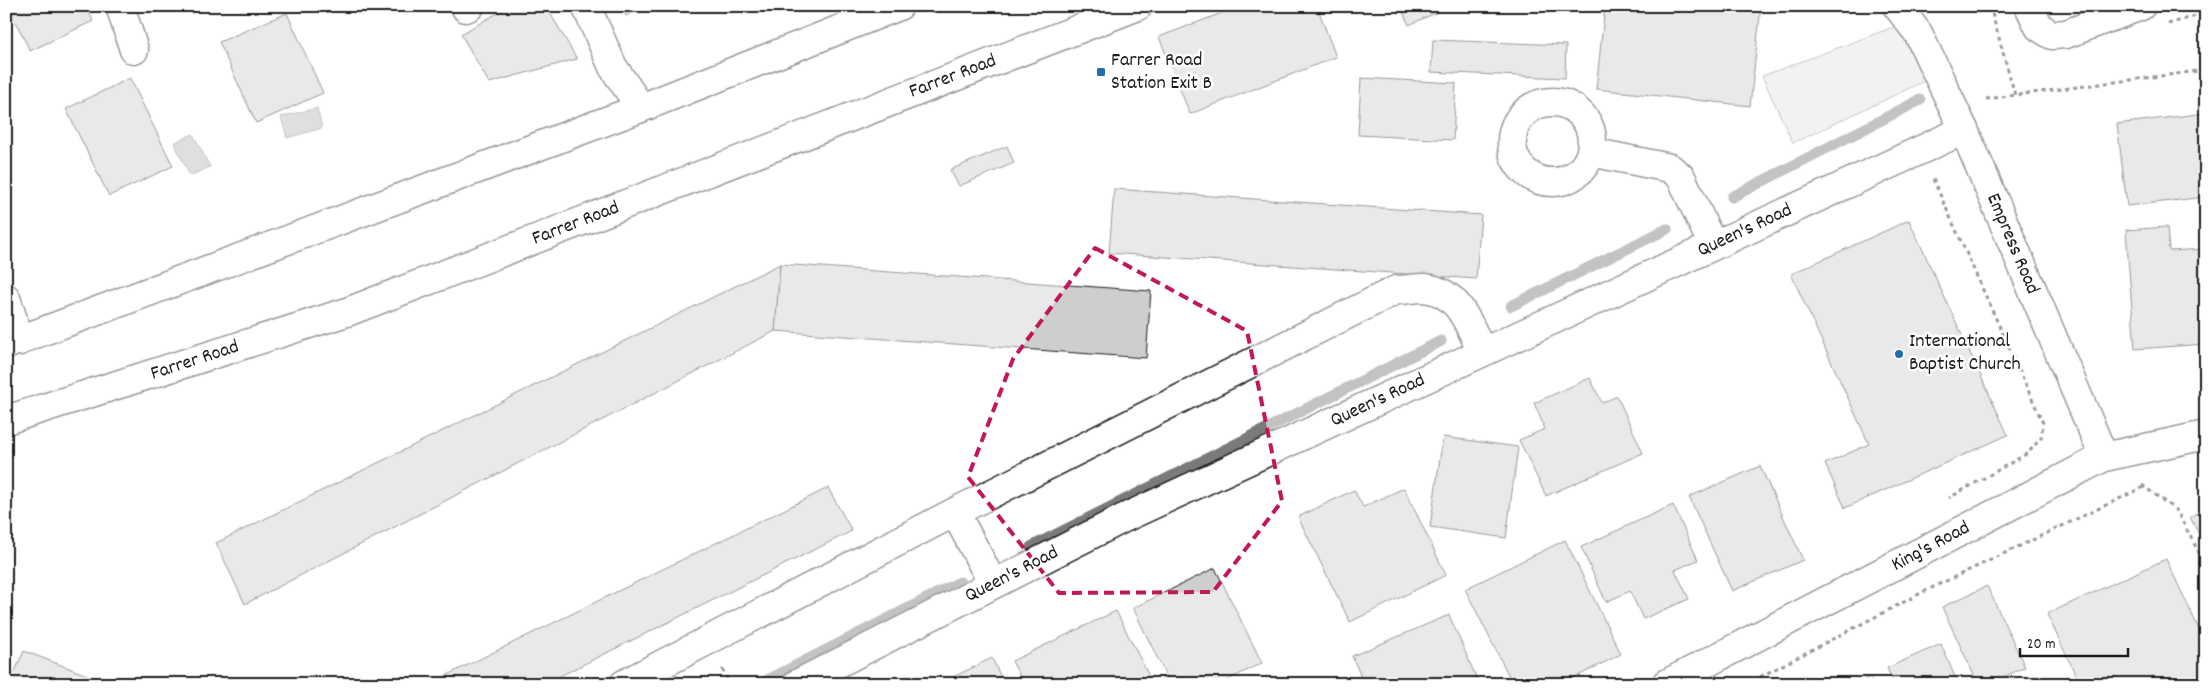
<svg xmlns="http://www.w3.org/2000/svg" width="2212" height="690" font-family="Dekko,sans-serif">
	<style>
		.green { fill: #e2e2e2; stroke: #7f7f7f }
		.water { fill: #b8b8b8; stroke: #7a7a7a }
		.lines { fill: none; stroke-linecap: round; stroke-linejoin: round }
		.stream { stroke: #7a7a7a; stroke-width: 11 }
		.building { fill: #cecece; stroke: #1c1c1c }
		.minor-casing { stroke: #1c1c1c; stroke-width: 31 }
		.highway-casing { stroke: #1c1c1c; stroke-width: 31 }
		.path { stroke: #1c1c1c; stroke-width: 3; stroke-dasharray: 4 4; stroke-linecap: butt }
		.minor { stroke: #fff; stroke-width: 28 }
		.highway { stroke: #fff; stroke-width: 28 }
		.marked { fill: none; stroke: #c2185b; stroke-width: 4; stroke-dasharray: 10 6; stroke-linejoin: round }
		.poi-dot { fill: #1f6fb2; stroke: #fff; stroke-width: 2 }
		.labels { text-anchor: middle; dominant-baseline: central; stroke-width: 5; stroke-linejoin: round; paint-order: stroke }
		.poi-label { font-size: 20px; fill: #1c1c1c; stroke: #fff; text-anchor: start }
		.street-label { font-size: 20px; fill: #1c1c1c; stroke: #fff }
	</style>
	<rect width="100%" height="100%" fill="#fff"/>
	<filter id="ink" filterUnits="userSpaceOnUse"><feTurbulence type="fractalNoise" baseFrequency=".02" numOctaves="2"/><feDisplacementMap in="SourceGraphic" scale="10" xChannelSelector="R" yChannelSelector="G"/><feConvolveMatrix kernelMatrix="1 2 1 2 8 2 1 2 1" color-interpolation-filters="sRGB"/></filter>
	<g filter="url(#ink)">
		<!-- green -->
		<polygon class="green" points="1899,25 1931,78 1793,143 1762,76"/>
		<!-- water -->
		<g class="water">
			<polygon points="317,108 322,128 287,138 281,117"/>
			<polygon points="193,134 210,167 190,176 174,143"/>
		</g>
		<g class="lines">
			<!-- stream -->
			<g class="stream">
				<polyline points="1732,197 1920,100"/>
				<polyline points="1511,306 1667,229"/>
				<polyline points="1031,547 1441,341"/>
				<polyline points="760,684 960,582"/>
			</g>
		</g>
		<!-- building -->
		<g class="building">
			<polygon points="8,6 86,6 93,21 30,51"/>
			<polygon points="510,6 546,6 577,59 489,83 461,34"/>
			<polygon points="621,6 643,6 626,16"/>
			<polygon points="1240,6 1317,6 1336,57 1190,114 1159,37"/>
			<polygon points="1400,6 1451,6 1409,25"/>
			<polygon points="1605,6 1761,6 1750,106 1596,89"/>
			<polygon points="287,13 323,93 256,123 219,42"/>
			<polygon points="1433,40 1566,45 1565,78 1431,72"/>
			<polygon points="130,78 173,166 109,196 66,109"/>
			<polygon points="1361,78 1456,83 1453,140 1358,135"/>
			<polygon points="2206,113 2206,197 2127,206 2117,124"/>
			<polygon points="1007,146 1014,163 959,186 950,170"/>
			<polygon points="1114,189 1481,215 1476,279 1109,253"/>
			<polygon points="1909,220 2008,435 1845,508 1825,464 1869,444 1791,274"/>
			<polygon points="2167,227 2169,251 2206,249 2206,344 2135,349 2126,230"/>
			<polygon points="780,264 1151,291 1146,358 775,331"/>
			<polygon points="780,264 775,331 245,604 216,543"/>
			<polygon points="1590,378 1602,403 1617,396 1643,453 1546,496 1519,440 1545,429 1534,403"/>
			<polygon points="1443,437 1518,447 1506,538 1430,527"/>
			<polygon points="1760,466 1803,560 1732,591 1689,497"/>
			<polygon points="828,488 852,531 544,684 429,684"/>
			<polygon points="1404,488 1446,575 1350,622 1298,517 1354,490 1363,507"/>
			<polygon points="1673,505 1698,560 1675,570 1689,599 1643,619 1630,591 1606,602 1581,547"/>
			<polygon points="2206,509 2206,548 2190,517"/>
			<polygon points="1565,540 1621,654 1562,684 1513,684 1465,589"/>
			<polygon points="2166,559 2206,644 2206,684 2080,684 2047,614"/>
			<polygon points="1215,568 1262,663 1220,684 1170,684 1133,608"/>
			<polygon points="1987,586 2025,667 1988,684 1978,684 1942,607"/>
			<polygon points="1116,611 1153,684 1024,684 1012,661"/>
			<polygon points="1449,615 1477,679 1466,684 1364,684 1352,656"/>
			<polygon points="1941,644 1958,684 1894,684 1887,668"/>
			<polygon points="24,651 111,684 9,684"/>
			<polygon points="992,658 1004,684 939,684"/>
			<polygon points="1870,677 1873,684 1856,684"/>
		</g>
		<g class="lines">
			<defs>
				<g id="minor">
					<polyline points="120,6 134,50"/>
					<polyline points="586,6 613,67 641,108"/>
					<polyline points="1897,6 1918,33 1964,130 2104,457"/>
					<polyline points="2029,6 2039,27 2052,35 2066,34 2141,6"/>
					<polyline points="466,8 470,6"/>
					<circle cx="1552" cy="142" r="40"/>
					<polyline points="1591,152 1670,168 1681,177 1713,246"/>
					<polyline points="6,298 20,341"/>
					<polyline points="955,512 993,584"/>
					<path d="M624,684L955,512L1396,290C1405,290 1415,288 1424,288C1459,291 1469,325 1482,352"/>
					<polyline points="797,684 1124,518 1964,130"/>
					<polyline points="1666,684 2104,457 2206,435"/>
				</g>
				<g id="highway">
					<polyline points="6,345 641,108 899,6"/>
					<polyline points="6,420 347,312 1138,6"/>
				</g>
			</defs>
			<!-- minor casing -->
			<use href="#minor" class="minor-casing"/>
			<!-- highway casing -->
			<use href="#highway" class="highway-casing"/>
			<!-- path -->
			<g class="path">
				<polyline points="1990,6 2015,95"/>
				<polyline points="2168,24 2206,13"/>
				<polyline points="1986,99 2206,70"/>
				<polyline points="1933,179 2043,423 2041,438 2028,453 1949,498"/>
				<polyline points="2142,485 2177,511 2206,566"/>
				<polyline points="722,669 730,684"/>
				<polyline points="1746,684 1923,592 2144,487"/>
			</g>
			<!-- minor -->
			<use href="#minor" class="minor"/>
			<!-- highway -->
			<use href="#highway" class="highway"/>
		</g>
	</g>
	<!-- marked area -->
	<path d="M0 0H2212V690H0ZM1095,248L1247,331L1282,501L1213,592L1059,593L968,477L1013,359Z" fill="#fff" fill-opacity=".55" fill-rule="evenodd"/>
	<path class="marked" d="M1095,248L1247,331L1282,501L1213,592L1059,593L968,477L1013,359Z"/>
	<!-- markers -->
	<g class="poi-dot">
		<rect x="1096" y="67" width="10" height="10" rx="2.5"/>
		<circle cx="1899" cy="354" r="5"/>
	</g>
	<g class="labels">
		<!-- poi labels -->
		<g class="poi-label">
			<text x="1111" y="61">Farrer Road<tspan x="1111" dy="23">Station Exit B</tspan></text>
			<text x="1909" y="342">International<tspan x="1909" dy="23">Baptist Church</tspan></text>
		</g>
		<!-- street labels -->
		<g class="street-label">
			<text transform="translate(953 77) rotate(-21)">Farrer Road</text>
			<text transform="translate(576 224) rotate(-21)">Farrer Road</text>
			<text transform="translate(1745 231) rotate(-25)">Queen's Road</text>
			<text transform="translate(2012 244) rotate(67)">Empress Road</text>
			<text transform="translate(195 361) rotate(-18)">Farrer Road</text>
			<text transform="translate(1378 401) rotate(-25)">Queen's Road</text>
			<text transform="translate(1931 547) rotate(-28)">King's Road</text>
			<text transform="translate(1012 575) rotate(-27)">Queen's Road</text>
		</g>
	</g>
	<!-- margin -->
	<rect width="2212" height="690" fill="none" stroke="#fff" stroke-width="25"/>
	<rect x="12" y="12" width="2187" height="665" fill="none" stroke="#1c1c1c" stroke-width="2" filter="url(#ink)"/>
	<!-- scale -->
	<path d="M2020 648v8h108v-8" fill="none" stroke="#1c1c1c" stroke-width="2.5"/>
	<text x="2027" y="648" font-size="15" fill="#1c1c1c" stroke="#ffffff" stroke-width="4" paint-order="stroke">20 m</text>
</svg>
